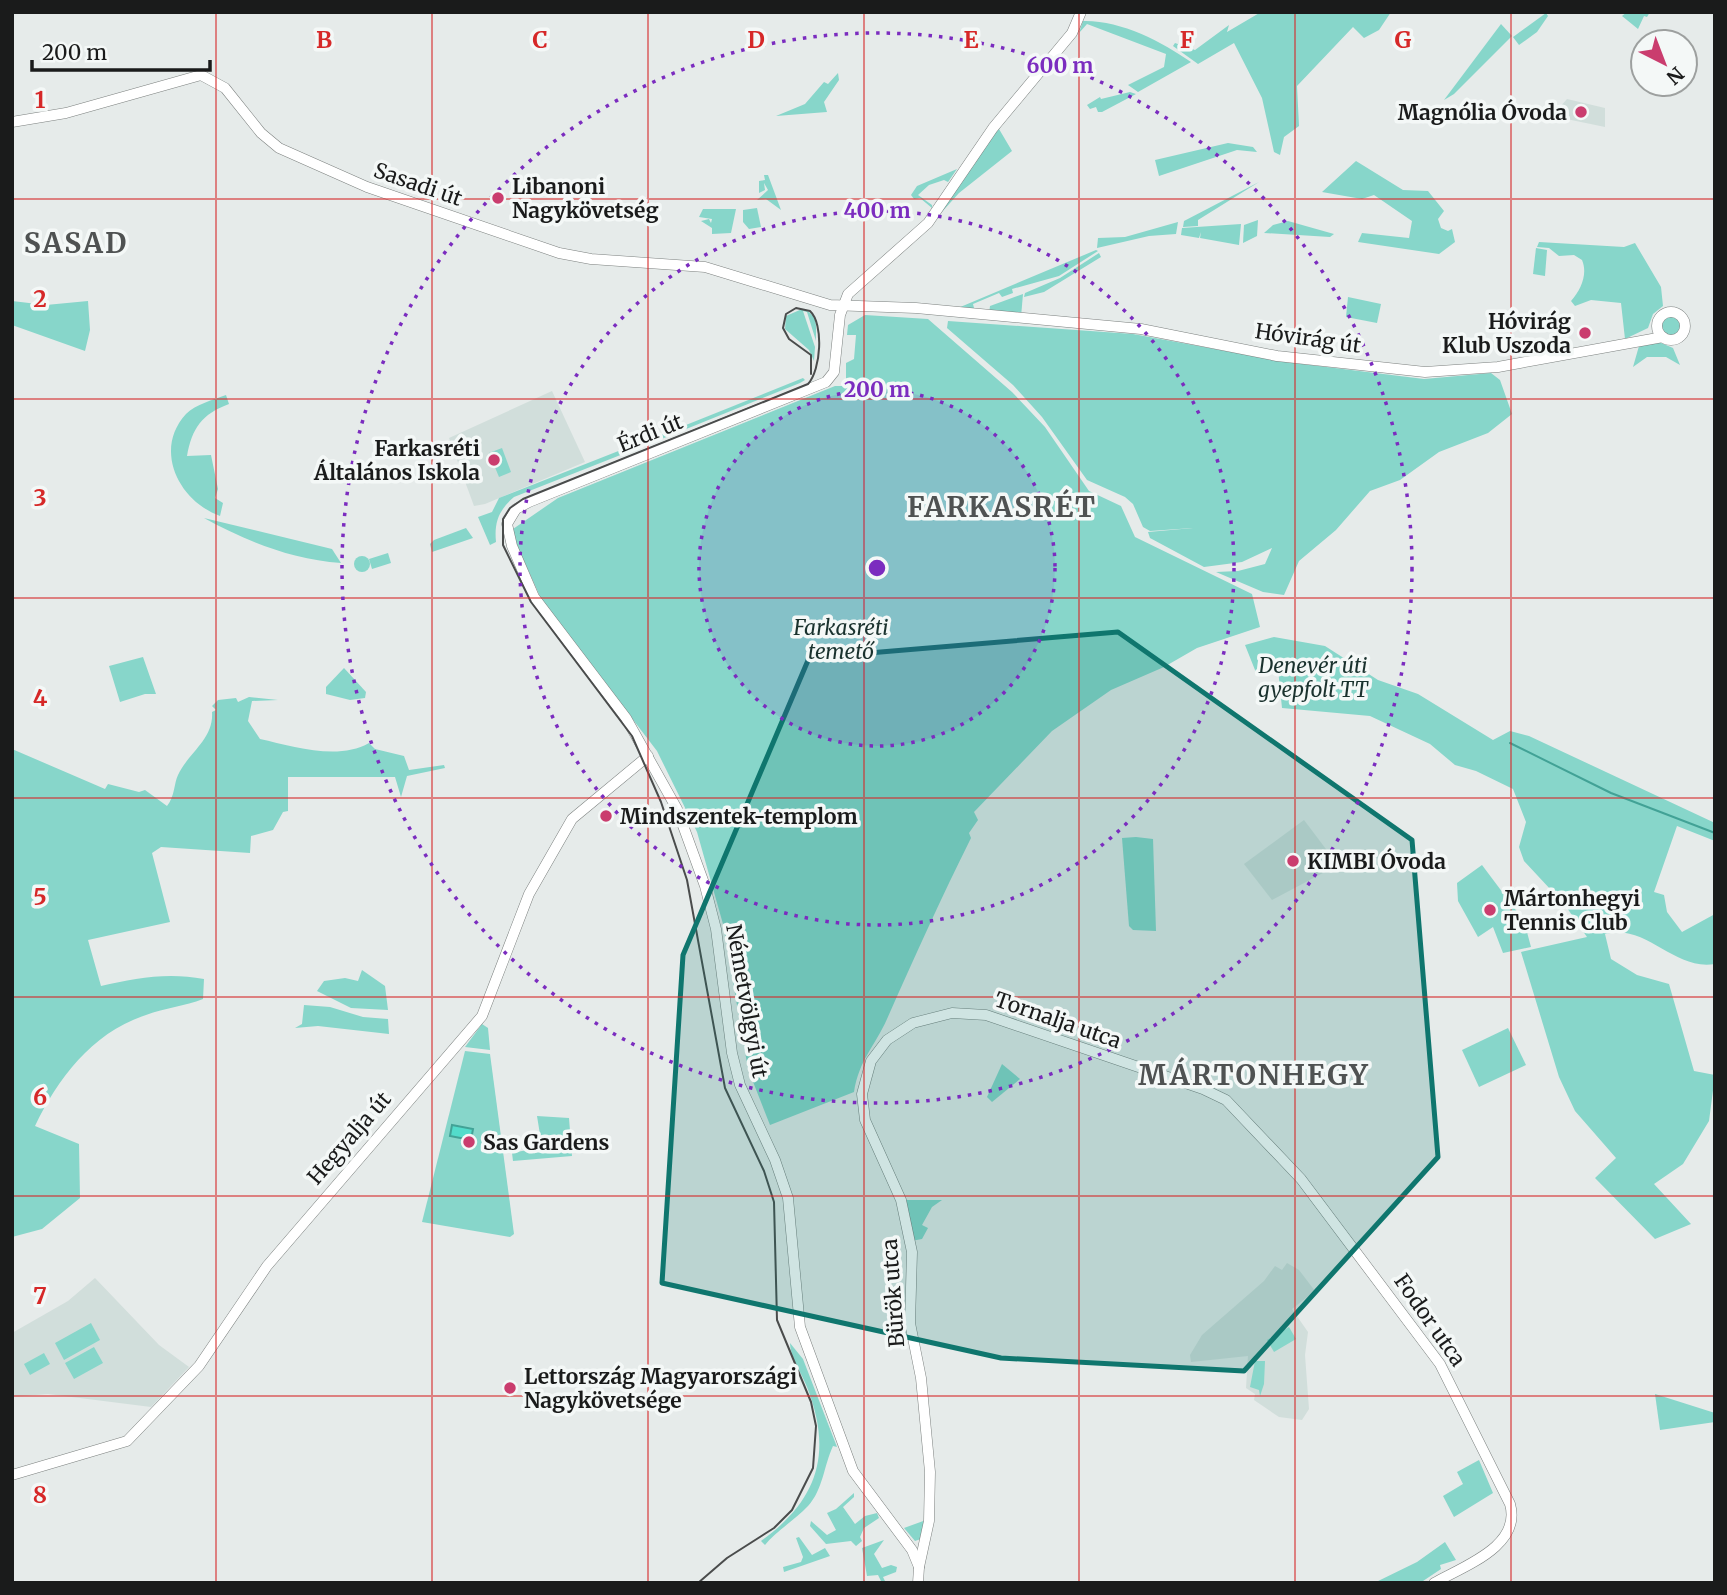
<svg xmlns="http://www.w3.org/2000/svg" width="1727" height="1595" font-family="Merriweather,serif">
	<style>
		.built { fill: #d1dedb }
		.green { fill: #87d6ca }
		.water { fill: #53dccb; stroke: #42a296; stroke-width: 2 }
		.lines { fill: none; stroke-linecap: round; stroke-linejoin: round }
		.stream { stroke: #42a296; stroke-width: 2 }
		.secondary-casing { stroke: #7c807f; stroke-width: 11 }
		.secondary { stroke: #fff; stroke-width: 10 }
		.tram { stroke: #4a4c4c; stroke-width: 2 }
		.marked { fill: #0f766e; fill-opacity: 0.2; stroke: #0f766e; stroke-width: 5; stroke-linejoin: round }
		.grid { fill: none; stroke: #d62828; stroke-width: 2; stroke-opacity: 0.55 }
		.ring { fill: none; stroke: #7b2cbf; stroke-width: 3.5; stroke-dasharray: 3.5 7 }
		.poi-dot { fill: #ca3d6e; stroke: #f4f8f7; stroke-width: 2.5 }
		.labels { text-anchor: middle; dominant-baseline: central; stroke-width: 7; stroke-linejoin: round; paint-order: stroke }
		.poi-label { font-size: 21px; font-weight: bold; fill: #1a1b1b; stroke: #f4f8f7; text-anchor: start }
		.street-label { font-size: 21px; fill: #1a1b1b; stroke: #f4f8f7 }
		.park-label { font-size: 21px; font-style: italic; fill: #1a322e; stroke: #f4f8f7 }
		.district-label { font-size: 28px; font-weight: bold; letter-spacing: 2px; fill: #4f5252; stroke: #f4f8f7 }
		.grid-label { font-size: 23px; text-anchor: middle; font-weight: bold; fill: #d62828; stroke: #f4f8f7; stroke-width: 7; stroke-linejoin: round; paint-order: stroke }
		.centre { fill: #7b2cbf; stroke: #f4f8f7; stroke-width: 3.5 }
		.ring-label { font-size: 21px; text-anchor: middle; font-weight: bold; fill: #7b2cbf; stroke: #f4f8f7; stroke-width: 7; stroke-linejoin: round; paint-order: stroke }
	</style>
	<rect width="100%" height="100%" fill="#e6ebea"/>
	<!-- built -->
	<g class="built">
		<polygon points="1567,99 1605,108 1605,127 1552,116"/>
		<polygon points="552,391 585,462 485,504 474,506 449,438"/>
		<polygon points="1304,820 1338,865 1272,900 1244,864"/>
		<polygon points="1287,1263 1299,1270 1315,1291 1292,1309 1308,1332 1305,1355 1309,1409 1302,1420 1279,1417 1254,1400 1255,1394 1246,1388 1248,1356 1191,1362 1190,1355 1202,1335 1264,1281 1275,1266 1282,1270"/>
		<polygon points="95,1278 159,1345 189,1367 151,1407 48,1394 12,1397 12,1333 68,1301"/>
	</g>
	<!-- green -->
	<g class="green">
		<polygon points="1261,12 1391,12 1379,30 1364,38 1353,27 1297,86 1299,126 1284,137 1280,155 1274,152 1262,98 1234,43 1198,64 1173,46 1175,43 1195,50 1229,25 1227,32"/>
		<polygon points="1627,12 1650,12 1647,17 1644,16 1638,29 1622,16"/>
		<polygon points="1546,13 1548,16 1537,32 1519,45 1513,37"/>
		<path d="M1083,21C1120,20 1161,41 1191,62L1138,92L1128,85L1164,67L1166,54L1087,24L1079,33Z"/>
		<polygon points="1501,24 1512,36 1454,94 1444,100"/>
		<polygon points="838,73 839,80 824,102 827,112 776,116 805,104 824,82 828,84"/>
		<polygon points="1130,92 1136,94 1102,112 1098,112 1096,107 1090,109 1087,105 1100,97 1101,99"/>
		<polygon points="1021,99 999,129 1012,151 959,193 941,213 985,143"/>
		<polygon points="1228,143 1253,147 1257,152 1237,150 1159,176 1155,160"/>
		<polygon points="1356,161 1403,190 1428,191 1444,211 1438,219 1441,228 1448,231 1452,229 1455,242 1439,254 1358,242 1362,233 1409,238 1412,221 1374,195 1362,199 1322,192"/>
		<polygon points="957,169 948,182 944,180 929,185 918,195 932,205 932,208 920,198 914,199 911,195 917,186"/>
		<polygon points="764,175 768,175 781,210 766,199 757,200 768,190 764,183 765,190 759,193 759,181 765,180"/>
		<polygon points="1259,182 1198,220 1198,226 1183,227 1184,221"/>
		<polygon points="757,208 761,227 749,229 743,222 743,210"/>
		<polygon points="703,209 736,209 731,233 712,234 712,228 701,221 709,219 711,223 712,219 699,217"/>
		<polygon points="1258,220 1257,236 1243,243 1244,225"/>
		<polygon points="1288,221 1334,234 1330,237 1264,233 1273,225"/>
		<polygon points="1178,222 1176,234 1149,236 1097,248 1098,238 1125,237"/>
		<polygon points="1241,224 1239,245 1200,238 1201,232 1199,238 1181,235 1182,228"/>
		<path d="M1539,242L1624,247L1635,243L1661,287L1663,306L1653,314L1648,328L1625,339L1621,303L1591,300L1575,306L1571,301C1581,290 1588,274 1582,260L1574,255L1559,256L1549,248L1537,247Z"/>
		<polygon points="1536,248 1547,250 1545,276 1533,274"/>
		<polygon points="1096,250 1098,251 1059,276 1012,289 1013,293 1002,297 999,293 973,304 974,308 958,308"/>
		<polygon points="1099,253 1101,257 1044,292 1024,297 1025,293 1060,278"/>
		<polygon points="1023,294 1021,317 989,314 990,306"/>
		<polygon points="1348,297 1381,304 1377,323 1346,317"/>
		<polygon points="12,301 46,305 88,301 90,330 85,351 12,325"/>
		<path d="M802,309C819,314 816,327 816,341L807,312L803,311L815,347L814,361L809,350L785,329L786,316Z"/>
		<path d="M865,315L928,319L1012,392L1045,427L1089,491L1121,506L1135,537L1252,594L1260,627L1197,648L1164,667L1111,690L1052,731L974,812L978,820L969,833L971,838C941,898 914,958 887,1019C875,1046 859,1060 854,1092L770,1125L748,1069L723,924L697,832L657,751L542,601L513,536V529L558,498L835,386H846V363L854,359L856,335H847L848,325Z"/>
		<circle cx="1671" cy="327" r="11"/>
		<polygon points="948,321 1133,334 1286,362 1424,379 1491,373 1500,380 1512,414 1488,433 1439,452 1400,480 1370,491 1336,530 1299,561 1284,595 1263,592 1216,572 1238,571 1265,564 1272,548 1242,562 1204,567 1150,538 1148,532 1193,528 1150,531 1143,527 1133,504 1125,497 1087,480 1042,417 1013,385 947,328"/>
		<polygon points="1659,342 1673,348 1680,365 1666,357 1647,357 1633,367 1639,346"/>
		<polygon points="803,378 805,380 800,383 659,440 661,435"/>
		<path d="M226,395L229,404C202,414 192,428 187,456L211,455L218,489L215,498L223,503L220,516C179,501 153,450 186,414C196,404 213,400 226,395Z"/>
		<path d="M654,437L656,441L514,497C499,510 494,522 496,542L490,545L478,517L492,512L499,498Z"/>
		<polygon points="502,448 511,472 499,477 489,453"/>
		<path d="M204,518L332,549L341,563C291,559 248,542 204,518Z"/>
		<polygon points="466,528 473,538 432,552 430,544 434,540"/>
		<polygon points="388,553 391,563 372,569 369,559"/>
		<circle cx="362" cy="564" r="8"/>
		<path d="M1274,637L1325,646L1378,680L1418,694L1493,740L1510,731L1529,736L1715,823V841L1677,826L1654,892L1664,895L1667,912L1682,932L1715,914V964C1673,971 1647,923 1605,934L1611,959L1637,975L1669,984L1694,1071L1715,1075L1709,1121L1683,1164L1654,1184L1691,1224L1655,1239L1595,1178L1616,1158L1575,1111L1559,1077L1521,952L1587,937L1565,905L1524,861L1519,847L1526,822L1513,789L1476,771L1455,765L1430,744L1370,716L1282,708L1278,669L1257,675L1245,645Z"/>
		<polygon points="143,657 156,694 145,694 120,702 109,666"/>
		<polygon points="344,668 366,692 365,698 350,700 326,694 326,687"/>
		<path d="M249,697L278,700L252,701L248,721L260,739C292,746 338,761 369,743L375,749L404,756L409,770L444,765L445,768L407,776L401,797L395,777H288V811L283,812L273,830L251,836L250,853L161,847L152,853L170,922L88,940L101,986C135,978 168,972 204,979L203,999C185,1006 165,1008 146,1015C93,1032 58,1078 35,1126L79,1144L80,1198L42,1229L12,1237V749L105,789L108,784L139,792L145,790L167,806C175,796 174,783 178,775C189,752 214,739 212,712L216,710L212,706L218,700L236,698L238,702Z"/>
		<polygon points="1136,837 1153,839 1156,931 1133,930 1129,926 1122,838"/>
		<polygon points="1482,865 1524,921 1531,947 1503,953 1493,927 1478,937 1458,901 1457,883"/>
		<polygon points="362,970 385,986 388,1010 351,1008 317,991 324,981 345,978 358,981"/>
		<polygon points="304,1005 330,1007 363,1017 388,1019 389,1034 318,1026 295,1028 302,1024"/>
		<polygon points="482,1024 488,1028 490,1050 465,1047"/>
		<polygon points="1508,1028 1526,1065 1479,1087 1462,1050"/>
		<polygon points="465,1051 490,1054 514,1234 510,1237 422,1222"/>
		<polygon points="1002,1064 1020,1079 992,1102 987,1097"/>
		<polygon points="537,1116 569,1118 572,1156 513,1161 512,1153 542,1147"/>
		<polygon points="901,1200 942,1200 932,1207 922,1225 928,1228 922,1239 911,1241"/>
		<polygon points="91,1323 100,1340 64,1360 55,1343"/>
		<polygon points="1289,1327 1296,1339 1274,1352 1267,1340"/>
		<path d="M790,1343L803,1359L837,1447L833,1446C824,1465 823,1490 808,1506C796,1519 775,1532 765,1545L761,1541C818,1500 833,1453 807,1387C802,1374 790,1357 790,1343Z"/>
		<polygon points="94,1347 103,1363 74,1379 65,1363"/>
		<polygon points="44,1353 50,1364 30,1375 24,1364"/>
		<polygon points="1255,1361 1265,1361 1264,1384 1260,1396 1259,1390 1250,1387"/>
		<polygon points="1655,1394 1715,1413 1715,1422 1660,1430"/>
		<polygon points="1479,1460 1493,1493 1454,1517 1443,1496 1463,1484 1457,1472"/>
		<polygon points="854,1493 854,1497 843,1507 855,1524 865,1516 877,1513 879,1518 864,1528 860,1537 862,1541 856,1546 851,1541 826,1544 810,1526 811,1521 827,1535 836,1530 827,1513 836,1509"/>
		<polygon points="926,1520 921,1539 915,1541 904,1528"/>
		<polygon points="799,1537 812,1555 825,1548 830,1556 784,1572 783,1567 801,1562 803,1557 796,1538"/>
		<polygon points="884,1540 874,1554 882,1568 891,1565 897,1567 896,1572 883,1577 886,1583 882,1583 878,1575 867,1576 862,1548"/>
		<polygon points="1445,1542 1456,1560 1440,1565 1441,1569 1420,1583 1374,1583 1417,1562"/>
	</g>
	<!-- water -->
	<polygon class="water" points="452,1125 473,1129 471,1140 450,1136"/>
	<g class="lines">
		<!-- stream -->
		<polyline class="stream" points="1510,743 1611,793 1715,833"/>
		<defs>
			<g id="secondary">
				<polyline points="12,122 66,113 201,75 225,88 261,133 279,148 367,187 559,253 591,259 705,267 830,305 916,308 1141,329 1277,356 1425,372 1498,367 1663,337"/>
				<circle cx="1671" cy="326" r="14"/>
				<polyline points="12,1475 127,1441 199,1366 267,1266 482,1016 529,894 572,819 648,756"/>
				<path d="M919,1567L929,1521L930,1472L921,1378L910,1323L912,1252L901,1200L865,1120L862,1094L871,1061L887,1040L913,1023L952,1013L986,1015L1203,1089L1226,1100L1301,1179L1440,1364L1510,1504C1522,1546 1464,1566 1434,1583"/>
				<polyline points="918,1583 919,1567 912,1550 853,1471 800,1327 788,1198 775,1160 740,1085 732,1053 716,929 705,886 677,809 626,718 534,597 512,546 507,524 516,509 529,502 826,382 834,372 840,315 848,294 928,223 993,128 1072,33 1081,12"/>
			</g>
		</defs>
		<!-- secondary casing -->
		<use href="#secondary" class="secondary-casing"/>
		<!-- secondary -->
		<use href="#secondary" class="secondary"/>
		<!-- tram -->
		<path class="tram" d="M698,1583L727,1558L774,1528L792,1510L813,1468L816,1426L811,1402L777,1320L774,1202L764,1171L725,1088L687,880L661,802L632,736L531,602L503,545V519L510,508L523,499L808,384C821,370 824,324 810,311L796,308L786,314L783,328L789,339L811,355V374"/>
	</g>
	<!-- marked area -->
	<path class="marked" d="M1118,632L1412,840L1438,1157L1244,1371L1001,1358L662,1283L683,955L809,658Z"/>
	<!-- grid -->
	<path class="grid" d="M216,12V1583M432,12V1583M648,12V1583M864,12V1583M1079,12V1583M1295,12V1583M1511,12V1583M12,199H1715M12,399H1715M12,598H1715M12,798H1715M12,997H1715M12,1196H1715M12,1396H1715"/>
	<!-- distance rings -->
	<circle cx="877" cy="568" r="178" fill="#7b2cbf" fill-opacity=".12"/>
	<g class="ring">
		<circle cx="877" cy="568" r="178"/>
		<circle cx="877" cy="568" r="357"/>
		<circle cx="877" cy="568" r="535"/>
	</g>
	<!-- markers -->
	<g class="poi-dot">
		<circle cx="1581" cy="112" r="7"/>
		<circle cx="498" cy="198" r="7"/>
		<circle cx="1585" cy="333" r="7"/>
		<circle cx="494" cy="460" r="7"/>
		<circle cx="606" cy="816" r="7"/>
		<circle cx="1293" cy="861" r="7"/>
		<circle cx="1490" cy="910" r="7"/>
		<circle cx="469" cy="1142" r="7"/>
		<circle cx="510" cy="1388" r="7"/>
	</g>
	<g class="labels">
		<!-- poi labels -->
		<g class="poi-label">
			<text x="1567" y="112" text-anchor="end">Magnólia Óvoda</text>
			<text x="512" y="186">Libanoni<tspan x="512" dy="24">Nagykövetség</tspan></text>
			<text x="1571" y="321" text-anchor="end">Hóvirág<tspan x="1571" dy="24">Klub Uszoda</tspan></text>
			<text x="480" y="448" text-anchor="end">Farkasréti<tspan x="480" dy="24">Általános Iskola</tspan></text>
			<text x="620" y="816">Mindszentek-templom</text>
			<text x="1307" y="861">KIMBI Óvoda</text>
			<text x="1504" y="898">Mártonhegyi<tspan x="1504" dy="24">Tennis Club</tspan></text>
			<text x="483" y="1142">Sas Gardens</text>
			<text x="524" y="1376">Lettország Magyarországi<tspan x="524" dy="24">Nagykövetsége</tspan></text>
		</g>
		<!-- street labels -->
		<g class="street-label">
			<text transform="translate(418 184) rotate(19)">Sasadi út</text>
			<text transform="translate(1308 338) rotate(8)">Hóvirág út</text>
			<text transform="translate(650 433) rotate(-22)">Érdi út</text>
			<text transform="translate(747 1001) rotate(80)">Németvölgyi út</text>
			<text transform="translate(1058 1020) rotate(19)">Tornalja utca</text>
			<text transform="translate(349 1138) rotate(-49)">Hegyalja út</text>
			<text transform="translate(893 1293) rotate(-94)">Bürök utca</text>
			<text transform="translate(1430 1320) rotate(55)">Fodor utca</text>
		</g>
		<!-- park labels -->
		<g class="park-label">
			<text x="841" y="627">Farkasréti<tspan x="841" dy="24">temető</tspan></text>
			<text x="1313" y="665">Denevér úti<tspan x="1313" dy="24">gyepfolt TT</tspan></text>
		</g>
		<!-- district labels -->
		<g class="district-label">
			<text x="76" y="243">SASAD</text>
			<text x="1002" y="507">FARKASRÉT</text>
			<text x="1254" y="1075">MÁRTONHEGY</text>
		</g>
	</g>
	<g class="grid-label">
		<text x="324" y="48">B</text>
		<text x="540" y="48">C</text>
		<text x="756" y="48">D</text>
		<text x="971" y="48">E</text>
		<text x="1187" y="48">F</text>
		<text x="1403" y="48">G</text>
		<text x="40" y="108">1</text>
		<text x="40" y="307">2</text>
		<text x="40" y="506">3</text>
		<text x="40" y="706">4</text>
		<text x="40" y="905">5</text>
		<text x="40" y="1105">6</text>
		<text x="40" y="1304">7</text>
		<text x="40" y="1503">8</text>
	</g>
	<circle cx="877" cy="568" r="10" class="centre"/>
	<g class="ring-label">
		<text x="1060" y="73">600 m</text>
		<text x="877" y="218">400 m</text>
		<text x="877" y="397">200 m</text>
	</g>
	<!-- border -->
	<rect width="1727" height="1595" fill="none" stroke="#1a1b1b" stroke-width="28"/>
	<!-- north arrow -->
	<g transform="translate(1664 63) rotate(138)"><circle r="33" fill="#f4f8f7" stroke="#9da09f" stroke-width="2"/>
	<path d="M0-5L12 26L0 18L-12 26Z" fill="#ca3d6e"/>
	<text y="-10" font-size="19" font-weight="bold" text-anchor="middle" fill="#1a1b1b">N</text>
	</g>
	<!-- scale -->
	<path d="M32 60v10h178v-10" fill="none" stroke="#1a1b1b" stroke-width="3.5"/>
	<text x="42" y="60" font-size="21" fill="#1a1b1b" stroke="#f4f8f7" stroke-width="5" paint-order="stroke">200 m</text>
</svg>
